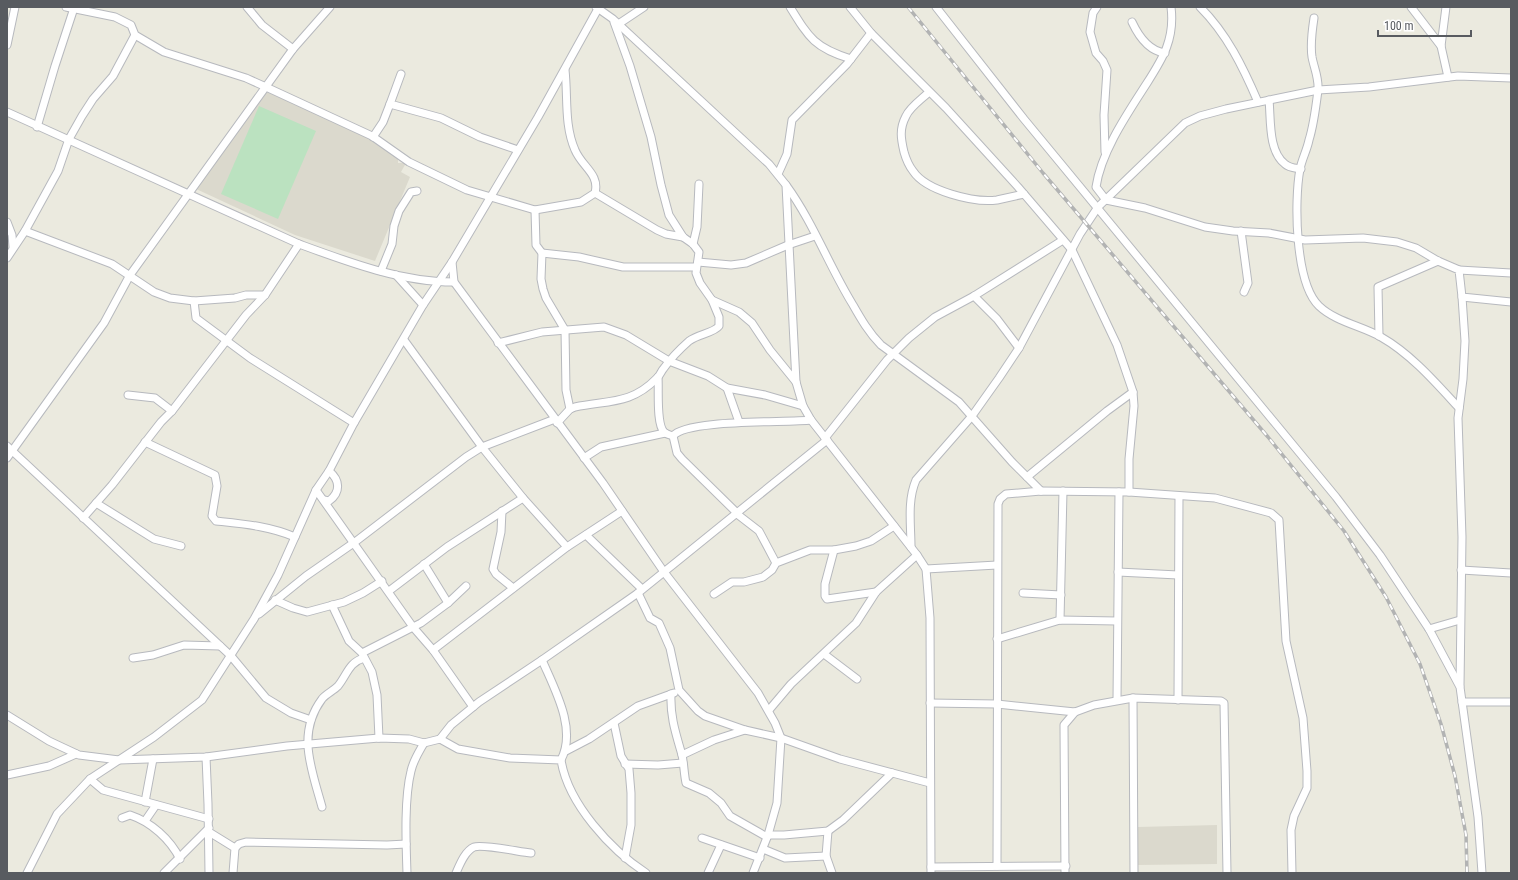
<svg xmlns="http://www.w3.org/2000/svg" width="1518" height="880" font-family="'Roboto Condensed',sans-serif">
	<style>
		.education { fill: #dbd9cd }
		.grass { fill: #bbe2c0 }
		.lines { fill: none; stroke-linecap: round; stroke-linejoin: round }
		.minor-casing { stroke: #b7b9be; stroke-width: 9 }
		.minor { stroke: #fff; stroke-width: 7 }
		.rail-casing { stroke: #b2b3b3; stroke-width: 3.5 }
		.rail { stroke: #fff; stroke-width: 2; stroke-dasharray: 6; stroke-linecap: butt }
	</style>
	<rect width="100%" height="100%" fill="#ebeadf"/>
	<!-- education -->
	<g class="education">
		<polygon points="266,87 373,137 398,154 398,163 406,163 401,172 410,177 375,261 295,235 194,188"/>
		<polygon points="1217,825 1217,864 1138,865 1138,827"/>
	</g>
	<!-- grass -->
	<polygon class="grass" points="259,106 316,131 278,219 221,194"/>
	<g class="lines">
		<defs>
			<g id="minor">
				<path d="M66,7L115,17L131,25L135,35L164,52L246,78L266,87L372,136L409,162L467,190L535,210L581,202L595,193C600,174 582,167 575,150C564,125 568,97 565,70"/>
				<polyline points="247,7 262,25 293,49"/>
				<polyline points="596,7 613,19 769,164 786,185 796,382 803,406 811,420 917,555 926,569 930,618 931,873"/>
				<path d="M790,7C809,38 815,48 851,59"/>
				<polyline points="850,7 871,33 946,108 1018,187 1072,250 1117,345 1133,392 1134,406 1129,459 1129,492"/>
				<polyline points="936,7 1024,119 1336,497 1380,555 1429,629 1460,687 1478,817 1482,873"/>
				<polyline points="1097,7 1093,13 1090,32 1096,53 1103,61 1107,70 1104,115 1105,152"/>
				<path d="M1171,7C1175,39 1163,58 1147,83C1127,114 1101,152 1096,187L1106,200L1145,208L1205,227L1233,231L1269,233L1305,240L1363,238L1397,242L1416,248L1438,261L1459,270L1462,297L1511,302"/>
				<path d="M1200,7C1227,34 1243,67 1258,102"/>
				<polyline points="1411,7 1441,46"/>
				<polyline points="1446,7 1441,46 1448,77"/>
				<path d="M1314,18C1312,31 1310,44 1312,57C1314,68 1319,78 1318,90C1316,106 1314,124 1309,140C1307,150 1302,159 1300,169C1294,201 1295,283 1319,306C1336,322 1362,326 1381,337C1411,354 1436,383 1459,408"/>
				<polyline points="614,22 630,66 651,137 661,185 669,215 683,237 693,244 699,252 696,273 700,283 712,300 739,312 752,323 770,350 796,382"/>
				<path d="M1132,22C1139,37 1149,51 1165,53"/>
				<polyline points="617,25 644,7"/>
				<polyline points="7,45 15,7"/>
				<polyline points="401,74 390,104 441,118 480,137 518,150"/>
				<path d="M929,92C922,99 910,107 906,116C899,129 901,139 904,152C906,159 909,166 913,171C926,191 974,203 997,200C1006,198 1015,196 1024,194"/>
				<path d="M1269,100C1271,119 1268,151 1285,164C1289,168 1295,168 1301,169"/>
				<path d="M7,112L299,244C348,262 401,282 454,282"/>
				<polyline points="37,127 55,66 74,8"/>
				<polyline points="373,137 383,122 390,104"/>
				<polyline points="778,174 787,154 792,120 847,64 871,33"/>
				<path d="M786,185C813,222 829,266 853,305C861,319 869,333 881,345L959,402L1012,462L1041,491"/>
				<polyline points="595,193 657,230 666,234 683,237"/>
				<polyline points="535,210 536,245 542,253 541,279 543,289 546,298 565,330 566,390 570,409"/>
				<polyline points="7,222 12,235 13,247"/>
				<polyline points="25,231 112,264 154,292 170,298 194,301 235,298 246,295 265,295"/>
				<polyline points="1241,231 1248,283 1244,292"/>
				<polyline points="693,244 697,227 699,184"/>
				<polyline points="542,253 579,257 623,267 695,267"/>
				<polyline points="7,258 25,231 58,171 69,139 82,116 93,99 113,76 135,35"/>
				<polyline points="452,262 454,282 603,483 664,572 758,693 775,723 781,738 777,803 768,835 753,873"/>
				<polyline points="698,262 731,265 746,263 788,245 815,236"/>
				<polyline points="1459,270 1511,273"/>
				<polyline points="381,271 392,244 394,226 399,211 411,192 417,191"/>
				<polyline points="396,275 423,305"/>
				<polyline points="974,296 997,319 1019,348"/>
				<polyline points="194,301 196,318 250,358 354,423"/>
				<polyline points="1379,336 1378,287 1438,261"/>
				<polyline points="404,340 482,447 523,498 567,547"/>
				<polyline points="498,343 542,332 604,327 626,335 669,361 708,376 727,388 765,395 803,406"/>
				<path d="M658,377C659,390 656,424 664,432C666,434 670,435 673,436L677,453L682,459L737,513"/>
				<polyline points="727,388 739,422"/>
				<polyline points="128,395 155,398 172,411"/>
				<path d="M557,423L570,409L575,407C608,400 631,405 657,378C660,376 661,371 664,368C671,358 680,349 689,341C698,334 714,333 719,326V317L712,300"/>
				<path d="M673,436C686,419 786,423 811,420"/>
				<polyline points="825,438 887,360 909,338 935,317 974,296 1063,240"/>
				<path d="M145,442L215,475L217,486L212,516L216,521C244,524 269,526 295,537"/>
				<polyline points="7,446 231,656 266,698 291,713 311,720"/>
				<polyline points="7,458 104,323 130,275 293,49 330,7"/>
				<polyline points="584,458 601,447 665,433"/>
				<polyline points="1027,477 1107,411 1133,392"/>
				<polyline points="316,490 413,627 433,650 473,707"/>
				<path d="M324,500L329,501C341,492 340,480 329,471"/>
				<polyline points="96,503 154,539 181,546"/>
				<polyline points="502,511 501,532 493,569 496,574 513,588"/>
				<polyline points="737,514 759,531 776,563"/>
				<polyline points="83,518 112,485 161,422 172,411 246,315 265,295 299,244"/>
				<polyline points="586,535 642,589"/>
				<path d="M911,547C911,525 907,501 916,480L972,416L999,378L1019,348L1080,234L1098,207L1185,123L1200,116L1226,109L1318,90L1369,87L1458,76L1511,78"/>
				<polyline points="834,550 825,584 825,596 827,599 876,592"/>
				<polyline points="424,564 448,603"/>
				<polyline points="926,569 997,565"/>
				<polyline points="1461,570 1511,573"/>
				<polyline points="1118,572 1178,575"/>
				<polyline points="389,591 447,547 523,498"/>
				<polyline points="638,593 650,618 659,623 670,648 679,690 698,711 705,716 745,730 781,738 840,759 930,783"/>
				<polyline points="1023,593 1061,595"/>
				<polyline points="714,594 732,582 744,582 763,577 772,570 776,563 810,550 834,550 856,546 871,541 894,526"/>
				<polyline points="275,600 293,608 307,612 344,602 363,593 382,581"/>
				<polyline points="332,605 349,641 362,653 372,672 377,695 379,738"/>
				<polyline points="259,614 306,576 355,542 466,457 482,447 555,419"/>
				<polyline points="1060,620 1063,491"/>
				<polyline points="1429,629 1460,620"/>
				<polyline points="997,639 1060,620 1117,621"/>
				<polyline points="433,650 567,547 622,511"/>
				<polyline points="362,653 421,623 448,603 466,586"/>
				<polyline points="824,654 857,679"/>
				<polyline points="133,658 153,655 184,645 220,646"/>
				<path d="M542,660C555,690 577,729 561,760"/>
				<polyline points="1460,686 1462,537 1458,418 1463,379 1465,341 1462,297"/>
				<path d="M671,694C670,717 676,734 682,755C684,764 684,774 686,783L709,793L721,803L730,816L767,837"/>
				<polyline points="1133,698 1134,873"/>
				<polyline points="1117,700 1119,492"/>
				<polyline points="1178,700 1179,497"/>
				<polyline points="1462,702 1511,702"/>
				<polyline points="930,703 997,704 1075,712 1094,705 1133,698 1221,701 1224,703 1227,873"/>
				<polyline points="769,710 791,684 856,623 876,592 917,555"/>
				<path d="M7,715L49,741L79,755L119,760L206,757L287,746L379,738L409,739L424,743L440,739L458,749L510,758L561,760C568,804 611,850 646,873"/>
				<polyline points="614,723 621,756 629,769 631,793 631,825 625,858"/>
				<polyline points="440,739 451,725 479,702 542,660 638,593 827,440"/>
				<polyline points="566,751 589,739 638,706 674,693"/>
				<polyline points="682,755 714,740 745,730"/>
				<polyline points="206,757 208,804 209,873"/>
				<polyline points="625,764 658,765 683,763"/>
				<polyline points="7,775 49,766 76,754"/>
				<polyline points="90,779 103,790 209,819"/>
				<polyline points="145,802 153,759"/>
				<path d="M322,807C312,770 296,734 322,699C326,694 333,691 338,686C347,675 349,662 364,658"/>
				<path d="M122,818L130,815C151,822 170,839 180,859"/>
				<polyline points="145,821 156,805"/>
				<polyline points="828,831 826,856 832,873"/>
				<polyline points="209,832 235,848 233,873"/>
				<polyline points="768,835 784,835 828,831 843,820 892,773"/>
				<polyline points="702,838 760,858"/>
				<polyline points="235,848 239,844 246,842 387,845 406,844"/>
				<polyline points="763,849 785,858 826,856"/>
				<polyline points="997,866 998,504 1000,499 1006,494 1041,491 1129,492 1215,498 1271,513 1279,520 1286,641 1303,718 1307,771 1307,788 1294,816 1291,830 1292,873"/>
				<polyline points="931,867 1066,866"/>
				<polyline points="27,873 57,814 90,779 154,737 202,700 254,619 278,575 316,490 329,471 354,423 423,305 452,262 538,117 599,7"/>
				<polyline points="164,873 209,828"/>
				<path d="M407,873C406,844 404,799 411,771C413,761 419,752 424,743"/>
				<path d="M456,873C460,864 465,851 474,847C483,844 520,852 531,853"/>
				<polyline points="708,873 721,845"/>
				<polyline points="1065,873 1064,725 1075,712"/>
			</g>
		</defs>
		<!-- minor casing -->
		<use href="#minor" class="minor-casing"/>
		<!-- minor -->
		<use href="#minor" class="minor"/>
		<defs>
			<polyline id="rail" points="908,7 1043,173 1268,437 1344,531 1386,597 1420,664 1441,724 1455,776 1466,835 1467,873"/>
		</defs>
		<!-- rail casing -->
		<use href="#rail" class="rail-casing"/>
		<!-- rail -->
		<use href="#rail" class="rail"/>
	</g>
	<!-- border -->
	<rect width="1518" height="880" fill="none" stroke="#585b60" stroke-width="16"/>
	<!-- scale -->
	<path d="M1378 30v6h93v-6" fill="none" stroke="#585b60" stroke-width="2"/>
	<text x="1384" y="30" font-size="12" fill="#585b60" stroke="#ffffff" stroke-width="3" paint-order="stroke">100 m</text>
</svg>
